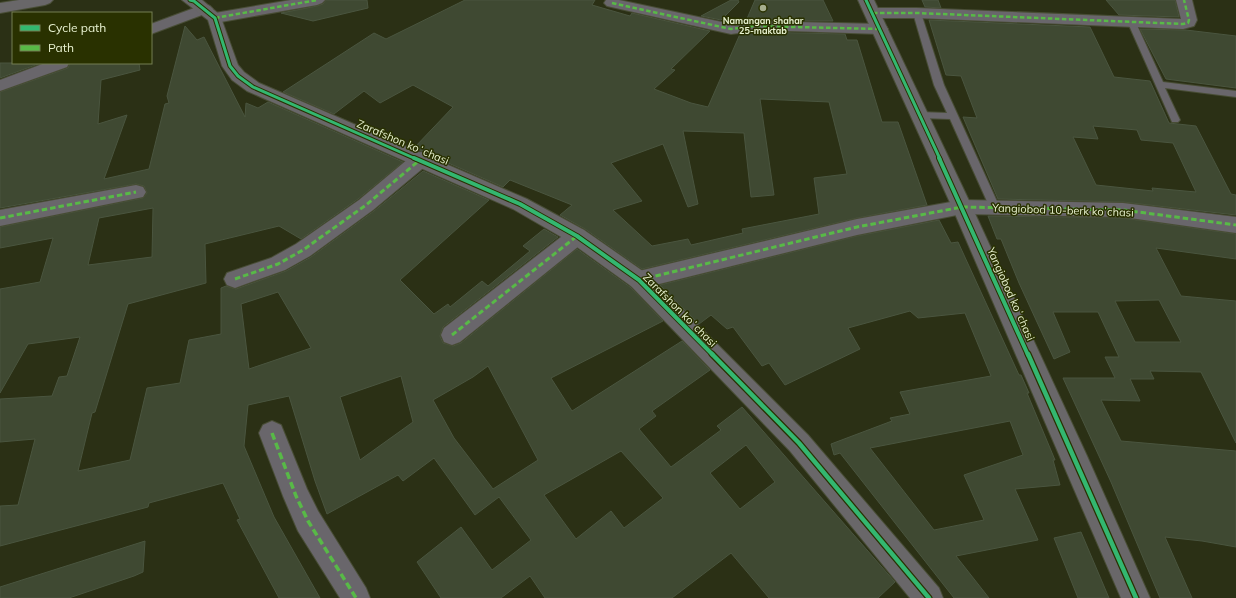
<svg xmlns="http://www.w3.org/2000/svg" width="1236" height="598" font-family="Mulish,sans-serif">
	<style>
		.building { fill: #3f4932; stroke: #4a553f; fill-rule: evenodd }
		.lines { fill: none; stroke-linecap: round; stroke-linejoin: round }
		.lane-casing { stroke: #484d35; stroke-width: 2 }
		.street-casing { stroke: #484d35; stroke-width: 2 }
		.secondary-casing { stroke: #484d35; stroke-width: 2 }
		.lane { fill: #69666b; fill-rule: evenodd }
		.street { fill: #69666b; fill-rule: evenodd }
		.secondary { fill: #696769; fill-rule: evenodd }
		.quiet-far2 { stroke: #58b947; stroke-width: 2.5; stroke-dasharray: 4.5 2.5; stroke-linecap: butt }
		.quiet-far1 { stroke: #58b947; stroke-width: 3; stroke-dasharray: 5.5 3; stroke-linecap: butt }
		.quiet { stroke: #58b947; stroke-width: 3.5; stroke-dasharray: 7 3.5; stroke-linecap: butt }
		.cycleway-far2-casing { stroke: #293100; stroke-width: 5 }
		.cycleway-far1-casing { stroke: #293100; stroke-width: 6 }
		.cycleway-casing { stroke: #293100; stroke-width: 7 }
		.cycleway-far2 { stroke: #33b770; stroke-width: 3 }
		.cycleway-far1 { stroke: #33b770; stroke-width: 4 }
		.cycleway { stroke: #33b770; stroke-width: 4.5 }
		.poi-dot { fill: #a6ae8f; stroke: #293100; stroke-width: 1.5 }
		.labels { text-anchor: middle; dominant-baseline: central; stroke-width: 3; stroke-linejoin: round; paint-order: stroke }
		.far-poi-label { font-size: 9px; font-weight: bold; fill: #e8f2d0; stroke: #293100 }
		.street-label { font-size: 11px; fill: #e8f2d0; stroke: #293100 }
	</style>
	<rect width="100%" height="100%" fill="#2b3015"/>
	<!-- building -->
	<g class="building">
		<polygon points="326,0 367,0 368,8 313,21 281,13 317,6 323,4"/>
		<path d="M465,0H595L592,5L630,16L632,13L710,31L671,69L675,70L654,89L691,103L708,107L740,34L754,32L845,34L847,40H857L882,122H898L927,205L857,218L642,269L585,229L560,215L572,205L510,180L503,187L430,155L428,153L414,148L453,107L413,85L380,103L364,91L334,114L283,92L374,33L386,39ZM760,99L829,102L847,174L814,178L819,214L742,229L743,233L691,245L688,239L652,246L613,210L642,201L611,163L663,144L688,207L698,204L683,131L744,133L751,197L774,195Z"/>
		<polygon points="731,0 738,0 739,2 721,20 701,16"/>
		<polygon points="755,0 823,0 833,21 746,21"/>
		<polygon points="922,0 938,0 941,8 925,7"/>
		<polygon points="1106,0 1175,0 1179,17 1119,15"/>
		<path d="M929,20L1090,27L1114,77L1150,81L1169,123L1196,126L1231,194L1236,195V215L1123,202L998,199L963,117L977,118L961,76L946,75ZM1093,126L1137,130L1141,140L1173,143L1196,192L1152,188L1153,191L1096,185L1073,137L1098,139Z"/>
		<path d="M185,26L197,40L204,37L245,117L246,103L258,108L268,102L403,162L358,199L301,239L279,226L205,244L206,283L128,304L95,412L92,413L78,471L130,460L147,388L180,383L189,340L221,334V288L226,286L236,289L286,271L311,257L374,211L423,171L489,200L400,280L434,314L448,304L450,307L482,281L488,286L530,251L523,246L544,229L558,237L443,327L440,336L443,343L453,346L461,343L577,249L630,287L663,321L551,378L572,411L682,341L710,370L652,411L656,416L639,429L671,467L721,430L717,426L742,407L895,582L878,598H769L731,553L672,598H545L530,576L501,598H441L417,562L461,527L492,570L531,540L499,497L475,515L434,458L403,481L398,475L327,514L315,481L289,396L248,405L244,446L274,517L320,598H279L237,520L240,519L223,483L149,503L148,507L0,546V506L18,505L35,439L0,442V399L52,396L59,377L67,376L80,337L28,344L0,393V289L40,282L53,238L0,248V227L143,198L147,193L144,186L136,184L0,208V92L68,68L70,63H139L140,70L101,80L98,124L127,115L104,179L149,169L165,104L169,103L167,96ZM153,208L152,257L88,265L99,218ZM278,292L311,348L249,369L241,304ZM488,366L538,460L493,489L454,438L433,400L473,377ZM401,376L413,422L360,460L340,397ZM746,445L775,482L740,509L710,473ZM621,451L663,498L624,528L611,511L576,539L544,495Z"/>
		<polygon points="1140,29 1186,30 1236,36 1236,88 1166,79"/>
		<polygon points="0,63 41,63 0,78"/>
		<path d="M988,216L1123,218L1236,234V259L1156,248L1181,296L1236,301V443L1201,372L1150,371L1154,379H1130L1140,401L1101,400L1121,441L1236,451V547L1202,541L1165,537L1192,598H1160L1111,482L1063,378H1115L1105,357H1119L1098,312H1053L1070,352L1054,359L1019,283L1001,239H997ZM1159,300L1181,342H1135L1115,301Z"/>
		<path d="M939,220L951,243L958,242L1019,375H1021L1029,393H1027L1055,460H1053L1060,485L1015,489L1038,540L956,556L989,598H954L840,453L834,455L831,444L892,421L890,418L910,414L900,392L991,376L965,313L918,318L910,311L848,328L860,349L785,385L769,363L762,366L733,327L727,329L711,315L699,324L660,285L857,236ZM1010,421L1023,455L964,475L984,520L934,530L870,448Z"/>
		<polygon points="1081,532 1109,598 1078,598 1054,538"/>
		<polygon points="145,541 143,572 134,576 69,598 0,598 0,587"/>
	</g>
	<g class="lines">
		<defs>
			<g id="lane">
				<polygon points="917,10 921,13 944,85 1000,208 999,211 991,211 990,208 950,119 920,118 915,115 920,112 947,113 934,85 913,13"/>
				<polygon points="1132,20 1136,23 1163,82 1236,91 1236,97 1165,88 1180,120 1178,122 1172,122 1128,23"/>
			</g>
			<g id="street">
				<polygon points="291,0 325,0 322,3 317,5 215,23 210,21 207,18 210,15 215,13"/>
				<polygon points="606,0 619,0 731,24 754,21 880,24 886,26 888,29 886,32 880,34 789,31 754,31 731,34 607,6 604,3"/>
				<polygon points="1176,0 1192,0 1197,20 1194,26 1183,29 917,18 873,18 868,16 865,13 868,10 873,8 917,8 1181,19"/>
				<polygon points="205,4 210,6 213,9 210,12 151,34 151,24"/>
				<polygon points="45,63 69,63 67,67 0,91 0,80"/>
				<polygon points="421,152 428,154 430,159 428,164 373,210 310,256 285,270 243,285 235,288 227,285 224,279 227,273 271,258 296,244 359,200 414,154"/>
				<polygon points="136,185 143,187 146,192 143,197 0,226 0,210"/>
				<polygon points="962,200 1123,203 1236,217 1236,233 1123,217 962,214 857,235 639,289 631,286 628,280 631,274 639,271 857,219"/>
				<polygon points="577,228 584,230 587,236 584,242 460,342 452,345 444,342 441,335 444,328 570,230"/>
				<polygon points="272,421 281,425 307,489 318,511 366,588 370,598 340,598 298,531 283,496 259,433 263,425"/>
			</g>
			<g id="secondary">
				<polygon points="19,0 53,0 50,3 45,5 0,13 0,3"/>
				<polygon points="182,0 202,0 220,15 238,65 244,72 259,83 527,199 584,230 647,274 808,435 939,588 943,598 910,598 790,451 631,286 570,242 513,209 247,91 232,80 222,66 208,20"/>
				<polygon points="858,0 874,0 972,207 1087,456 1150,598 1121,598 952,207"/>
			</g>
		</defs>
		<!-- lane casing -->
		<use href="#lane" class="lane-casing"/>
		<!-- street casing -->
		<use href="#street" class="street-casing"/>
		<!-- secondary casing -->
		<use href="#secondary" class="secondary-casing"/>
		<!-- lane -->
		<use href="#lane" class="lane"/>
		<!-- street -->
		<use href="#street" class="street"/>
		<!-- secondary -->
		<use href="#secondary" class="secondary"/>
		<!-- quiet-far2 -->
		<g class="quiet-far2">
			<polyline points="612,3 731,29 754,26 880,29"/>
			<polyline points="873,13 917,13 1183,24 1188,23 1189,20 1184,0"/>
			<polyline points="215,18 317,0"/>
		</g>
		<!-- quiet-far1 -->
		<g class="quiet-far1">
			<polyline points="0,218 136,192"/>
			<polyline points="235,279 278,264 303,250 366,205 421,159"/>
			<polyline points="639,280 857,227 962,207 1123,210 1236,225"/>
			<polyline points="452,335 577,236"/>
		</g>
		<!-- quiet -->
		<polyline class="quiet" points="272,433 296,496 308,521 356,598"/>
		<defs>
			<g id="cycleway-far2">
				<polyline points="190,0 194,1 215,18 230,66 238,76 253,87 416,159"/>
				<polyline points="866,0 940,159"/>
			</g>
			<g id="cycleway-far1">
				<polyline points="414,158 520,204 577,236 639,280 713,355"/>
				<polyline points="939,158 1028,355"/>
			</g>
			<g id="cycleway">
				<polyline points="712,354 799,443 929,598"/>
				<polyline points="1028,354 1136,598"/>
			</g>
		</defs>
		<!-- cycleway-far2 casing -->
		<use href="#cycleway-far2" class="cycleway-far2-casing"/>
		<!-- cycleway-far1 casing -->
		<use href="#cycleway-far1" class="cycleway-far1-casing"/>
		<!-- cycleway casing -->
		<use href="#cycleway" class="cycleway-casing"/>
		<!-- cycleway-far2 -->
		<use href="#cycleway-far2" class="cycleway-far2"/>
		<!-- cycleway-far1 -->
		<use href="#cycleway-far1" class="cycleway-far1"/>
		<!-- cycleway -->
		<use href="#cycleway" class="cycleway"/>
	</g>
	<!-- markers -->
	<circle class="poi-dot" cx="763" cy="8" r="4"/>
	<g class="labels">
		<!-- far-poi labels -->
		<g class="far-poi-label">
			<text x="763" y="20">Namangan shahar<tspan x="763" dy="10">25-maktab</tspan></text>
		</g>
		<!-- street labels -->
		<g class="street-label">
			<text transform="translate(403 142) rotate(23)">Zarafshon koʻchasi</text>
			<text transform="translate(1063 210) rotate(2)">Yangiobod 10-berk koʼchasi</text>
			<text transform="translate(1011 294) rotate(66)">Yangiobod koʻchasi</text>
			<text transform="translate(680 310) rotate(45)">Zarafshon koʻchasi</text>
		</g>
	</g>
	<!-- legend -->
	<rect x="12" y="12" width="140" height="52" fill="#293100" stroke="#757e53"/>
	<rect x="20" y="25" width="20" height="6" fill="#33b770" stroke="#757e53"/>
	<text x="48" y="32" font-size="12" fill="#e8f2d0">Cycle path</text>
	<rect x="20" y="45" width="20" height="6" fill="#58b947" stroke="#757e53"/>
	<text x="48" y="52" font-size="12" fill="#e8f2d0">Path</text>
</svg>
